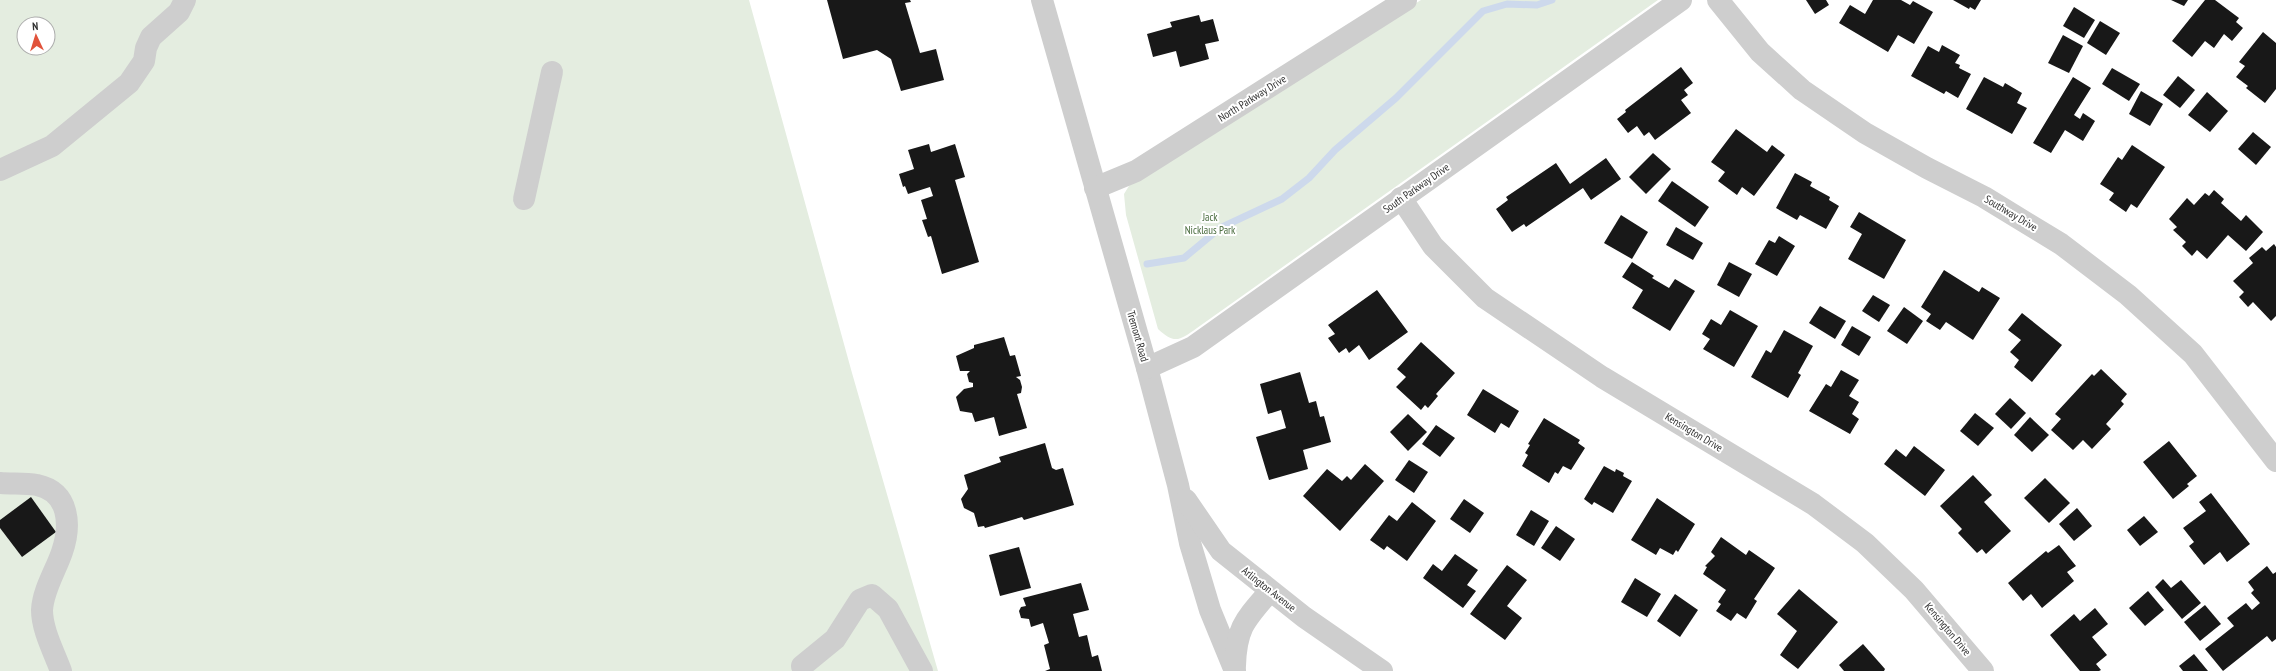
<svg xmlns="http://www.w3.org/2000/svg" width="2276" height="671" font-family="'PT Sans Narrow',sans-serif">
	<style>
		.green { fill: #e4ede0; fill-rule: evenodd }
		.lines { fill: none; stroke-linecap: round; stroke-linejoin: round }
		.stream { stroke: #cdd9ec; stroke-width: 7 }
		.building { fill: #181818 }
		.minor { stroke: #cecece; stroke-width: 22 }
		.labels { text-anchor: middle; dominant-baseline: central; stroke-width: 4; stroke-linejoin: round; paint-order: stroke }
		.street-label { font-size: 11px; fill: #313131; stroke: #fff }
		.park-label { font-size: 11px; fill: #4a6c3f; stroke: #fff }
	</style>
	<rect width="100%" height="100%" fill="#fff"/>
	<!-- green -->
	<g class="green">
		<path d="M0,0H749L852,373L938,671H0ZM24,24H48V48H24Z"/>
		<path d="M1421,0H1658L1197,328C1180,340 1175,345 1158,329L1126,215L1124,194L1132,181Z"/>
	</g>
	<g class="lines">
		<!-- stream -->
		<polyline class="stream" points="1147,264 1184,258 1220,228 1282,199 1309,178 1335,150 1396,98 1483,11 1507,4 1537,5 1552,0"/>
	</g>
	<!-- building -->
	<g class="building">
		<polygon points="827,0 910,0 911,2 905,3 920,53 936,49 944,80 901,91 891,59 877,50 843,59"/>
		<polygon points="1806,0 1826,0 1829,5 1815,14"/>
		<polygon points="1873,0 1901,0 1910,5 1913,1 1933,12 1914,44 1898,35 1888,52 1839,23 1850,5 1865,14"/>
		<polygon points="1953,0 1981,0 1975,10 1970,7 1969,9"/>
		<polygon points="2171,0 2188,0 2184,6"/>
		<polygon points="2205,0 2215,0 2239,18 2236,22 2243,28 2232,41 2224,34 2214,48 2205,41 2192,57 2172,41"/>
		<polygon points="2074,7 2095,20 2084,38 2063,26"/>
		<polygon points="1199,15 1201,22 1213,19 1219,41 1205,44 1209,59 1180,67 1176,51 1153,57 1147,34 1172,27 1170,22"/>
		<polygon points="2100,21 2120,33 2106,55 2087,43"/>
		<polygon points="2263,32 2276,43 2276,89 2265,103 2246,88 2248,86 2236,77 2245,66 2239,62"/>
		<polygon points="2063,35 2083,46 2069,73 2048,63"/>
		<polygon points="1942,45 1960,55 1955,63 1960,65 1959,68 1971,74 1958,98 1946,91 1944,94 1911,76 1928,46 1939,52"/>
		<polygon points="1681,67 1693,83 1684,90 1688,95 1681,100 1691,113 1655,140 1649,132 1644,136 1637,126 1628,133 1617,119 1626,112 1625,110"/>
		<polygon points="2112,68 2140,84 2129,101 2102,84"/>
		<polygon points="2178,76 2195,90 2180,108 2163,95"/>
		<polygon points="1984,77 2003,87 2005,83 2022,93 2017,103 2027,108 2012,134 1966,109"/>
		<polygon points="2073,77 2091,88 2074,115 2080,119 2083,113 2095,121 2083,141 2065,130 2051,153 2033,143"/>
		<polygon points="2141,91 2163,104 2150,126 2129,114"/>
		<polygon points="2207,92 2228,111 2210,132 2188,115"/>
		<polygon points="1736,129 1767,152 1772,145 1785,155 1754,196 1742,187 1737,195 1718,181 1725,172 1711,162"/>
		<polygon points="2253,132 2271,147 2256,165 2238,149"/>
		<polygon points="929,144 931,152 955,144 965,177 955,180 979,262 942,274 931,236 928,237 922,220 927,219 921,200 933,196 930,187 908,194 905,186 903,187 899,174 914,169 908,150"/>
		<polygon points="2132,145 2165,167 2137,208 2131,204 2126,212 2109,200 2114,193 2100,184 2118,157 2122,160"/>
		<polygon points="1653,153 1671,169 1646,194 1629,177"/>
		<polygon points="1606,158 1621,179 1591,200 1583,188 1526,227 1524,224 1512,232 1496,209 1508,200 1506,197 1556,163 1570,184"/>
		<polygon points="1795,173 1812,182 1810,186 1830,197 1829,200 1839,206 1826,229 1800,215 1797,220 1776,208"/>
		<polygon points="1672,181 1709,207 1695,227 1658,201"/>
		<polygon points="2214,190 2224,199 2221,203 2241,221 2246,215 2263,232 2246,251 2228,235 2207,259 2197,250 2192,256 2182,246 2186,242 2173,230 2177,227 2169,219 2187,198 2194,205 2205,193 2209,196"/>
		<polygon points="1859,212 1906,240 1884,279 1848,259 1862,234 1850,227"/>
		<polygon points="1621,215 1648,232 1632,259 1604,243"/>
		<polygon points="1676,227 1703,243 1693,260 1666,245"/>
		<polygon points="1779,236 1795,246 1777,276 1755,264 1769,240 1775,243"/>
		<polygon points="2274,244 2276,247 2276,316 2271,321 2253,302 2248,307 2239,297 2244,292 2233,281 2253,263 2249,258 2262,247 2266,251"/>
		<polygon points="1632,262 1654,276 1652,278 1669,288 1675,279 1695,291 1670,331 1632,308 1643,290 1622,277"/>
		<polygon points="1729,262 1752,274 1739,297 1717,285"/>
		<polygon points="1944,270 1979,292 1982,287 2000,298 1973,340 1946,322 1940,330 1926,321 1931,314 1921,307"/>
		<polygon points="1377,290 1408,332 1369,360 1359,345 1349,353 1346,348 1339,353 1328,338 1335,334 1328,325"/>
		<polygon points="1873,295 1890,305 1879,322 1862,311"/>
		<polygon points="1820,306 1846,321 1835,339 1809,323"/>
		<polygon points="1904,307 1923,321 1907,344 1887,331"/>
		<polygon points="1730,310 1758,326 1734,367 1703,349 1710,339 1702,334 1711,319 1721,325"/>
		<polygon points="2022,313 2062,345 2032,382 2014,367 2019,360 2010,352 2021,340 2008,330"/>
		<polygon points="1852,326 1871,337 1859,356 1841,345"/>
		<polygon points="1784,330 1813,346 1798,373 1801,375 1788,398 1751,377 1766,350 1771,353"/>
		<polygon points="1004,337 1010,356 1015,355 1021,376 1016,377 1020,380 1022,387 1021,393 1017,394 1027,428 999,436 994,417 975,422 972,413 960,411 956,397 964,389 973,387 973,383 969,382 967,374 970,371 960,371 956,356 974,348 974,345"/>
		<polygon points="1421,342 1455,373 1436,394 1438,396 1428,408 1425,405 1421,410 1396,387 1406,377 1397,369"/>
		<polygon points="2101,369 2127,394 2121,401 2124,404 2106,424 2111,429 2092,449 2083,440 2073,450 2051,430 2061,419 2055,414 2092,374 2094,376"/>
		<polygon points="1841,370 1859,380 1849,396 1859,402 1852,414 1859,419 1850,434 1809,411 1826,384 1831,387"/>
		<polygon points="1300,372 1309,403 1316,401 1320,417 1324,416 1331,442 1303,450 1308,469 1269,480 1256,437 1286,428 1281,410 1268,414 1260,384"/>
		<polygon points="1483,389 1519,411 1509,428 1501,423 1495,433 1467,415"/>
		<polygon points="2010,398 2026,413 2011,429 1995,414"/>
		<polygon points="1975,413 1994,428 1978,446 1960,431"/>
		<polygon points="1408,414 1427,432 1408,451 1390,432"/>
		<polygon points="2030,417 2049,435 2032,452 2014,435"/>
		<polygon points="1544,418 1580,440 1578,443 1585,448 1571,470 1563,466 1558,474 1555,472 1549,483 1522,466 1528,455 1525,453 1530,445 1528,444"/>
		<polygon points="1436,425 1455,438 1440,457 1422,444"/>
		<polygon points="2169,441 2197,476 2187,484 2189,486 2173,499 2143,462"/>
		<polygon points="1045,443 1052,468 1056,470 1063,468 1074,505 1024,520 1022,517 985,528 984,526 978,527 974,513 964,508 961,499 968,489 964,475 1001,462 999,457"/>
		<polygon points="1914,446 1945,470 1925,496 1884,464 1896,449 1906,457"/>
		<polygon points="1409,460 1428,472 1414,493 1395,480"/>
		<polygon points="1365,464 1384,481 1340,531 1303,496 1327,469 1342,481 1347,476 1351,480"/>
		<polygon points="1604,466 1615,472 1616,469 1624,473 1623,476 1632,481 1613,513 1594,502 1592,505 1584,499"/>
		<polygon points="1973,475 1992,495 1984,502 2011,531 1986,554 1982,549 1977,553 1958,533 1962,529 1940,506"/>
		<polygon points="2045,478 2070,503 2049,523 2024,498"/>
		<polygon points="2211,493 2250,544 2227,562 2220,552 2204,565 2189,546 2194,542 2183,528 2206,511 2199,502"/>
		<polygon points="31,497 56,532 22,557 0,528 0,520"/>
		<polygon points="1657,498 1695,524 1678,552 1676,550 1673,555 1660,548 1656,555 1631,540"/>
		<polygon points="1464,499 1484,513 1470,533 1450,519"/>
		<polygon points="1412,502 1436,521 1407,561 1387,546 1384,550 1370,540 1389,515 1397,521"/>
		<polygon points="2077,508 2092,526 2074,541 2059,524"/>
		<polygon points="1531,510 1549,521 1534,546 1516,535"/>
		<polygon points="2144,516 2158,532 2140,546 2127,530"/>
		<polygon points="1556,526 1575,539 1560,561 1541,548"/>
		<polygon points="1721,537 1746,555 1749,550 1775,568 1754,599 1757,601 1746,619 1737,613 1731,621 1716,611 1721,604 1718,602 1726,590 1703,574 1707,567 1705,566 1715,556 1711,552"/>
		<polygon points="2059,545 2076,566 2067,572 2074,581 2042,608 2031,594 2023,601 2008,583 2046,551 2048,553"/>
		<polygon points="1019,547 1031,588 1000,596 989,555"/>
		<polygon points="1455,554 1478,570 1467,585 1476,591 1463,608 1423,578 1433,564 1442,571"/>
		<polygon points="1507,565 1527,580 1507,606 1522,618 1505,640 1470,614"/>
		<polygon points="2267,566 2273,574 2276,572 2276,639 2272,642 2267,636 2223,671 2205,649 2234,626 2227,618 2246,603 2252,610 2260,603 2251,593 2254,590 2248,582"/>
		<polygon points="1635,578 1661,594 1647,617 1621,602"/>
		<polygon points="2163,579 2171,588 2181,580 2201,603 2182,619 2155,587"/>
		<polygon points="1081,583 1089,610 1073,614 1079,637 1087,635 1092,657 1098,655 1102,671 1045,671 1050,669 1044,645 1049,643 1043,623 1031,627 1029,619 1021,618 1019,611 1021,607 1026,606 1023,598"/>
		<polygon points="1799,589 1838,622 1798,669 1780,655 1797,631 1777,614"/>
		<polygon points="2148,591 2164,610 2145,626 2129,608"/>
		<polygon points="1675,594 1698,610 1680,637 1657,621"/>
		<polygon points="2205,605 2221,624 2200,641 2184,622"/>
		<polygon points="2095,608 2108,624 2092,637 2107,655 2096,664 2101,670 2099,671 2080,671 2050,635 2074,614 2080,621"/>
		<polygon points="1863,644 1885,669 1884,671 1844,671 1839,665"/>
		<polygon points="2194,654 2208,671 2183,671 2179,666"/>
	</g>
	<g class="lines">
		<!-- minor -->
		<g class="minor">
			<polyline points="1042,0 1147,368 1178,485 1190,543 1210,610 1235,671"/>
			<polyline points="1718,0 1760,52 1802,90 1865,133 1927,168 1984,197 2061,244 2128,295 2193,354 2276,461"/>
			<polyline points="0,170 52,146 129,83 144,61 146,48 151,37 179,12 185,0"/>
			<polyline points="1095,188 1136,171 1406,0"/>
			<polyline points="1401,198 1433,246 1485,298 1602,377 1813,504 1865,543 1914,590 1983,671"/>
			<polyline points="524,199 552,72"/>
			<polyline points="1147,368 1193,347 1681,0"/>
			<path d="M0,483C12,484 25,483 37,485C70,492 71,526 62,552C56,570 43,590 42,610C42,630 54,652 61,671"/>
			<polyline points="1186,500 1221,551 1304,617 1382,671"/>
			<polyline points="802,666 835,639 860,600 872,595 888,609 922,671"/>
			<path d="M1235,666C1236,627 1246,619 1270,591"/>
		</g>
	</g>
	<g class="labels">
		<!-- street labels -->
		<g class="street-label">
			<text transform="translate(1252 98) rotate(-32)">North Parkway Drive</text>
			<text transform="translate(1416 188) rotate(-35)">South Parkway Drive</text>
			<text transform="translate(2011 213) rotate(31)">Southway Drive</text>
			<text transform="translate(1138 336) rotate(74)">Tremont Road</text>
			<text transform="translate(1694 432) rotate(31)">Kensington Drive</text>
			<text transform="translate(1269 589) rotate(38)">Arlington Avenue</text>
			<text transform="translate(1948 629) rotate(50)">Kensington Drive</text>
		</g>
		<!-- park labels -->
		<g class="park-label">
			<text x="1210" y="217">Jack<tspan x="1210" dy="13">Nicklaus Park</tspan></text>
		</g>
	</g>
	<!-- north arrow -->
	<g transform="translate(36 36) rotate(356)"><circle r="19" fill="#ffffff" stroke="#adadad"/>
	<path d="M0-3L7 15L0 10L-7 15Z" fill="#e1533b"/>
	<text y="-6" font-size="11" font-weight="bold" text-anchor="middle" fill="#313131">N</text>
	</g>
</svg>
